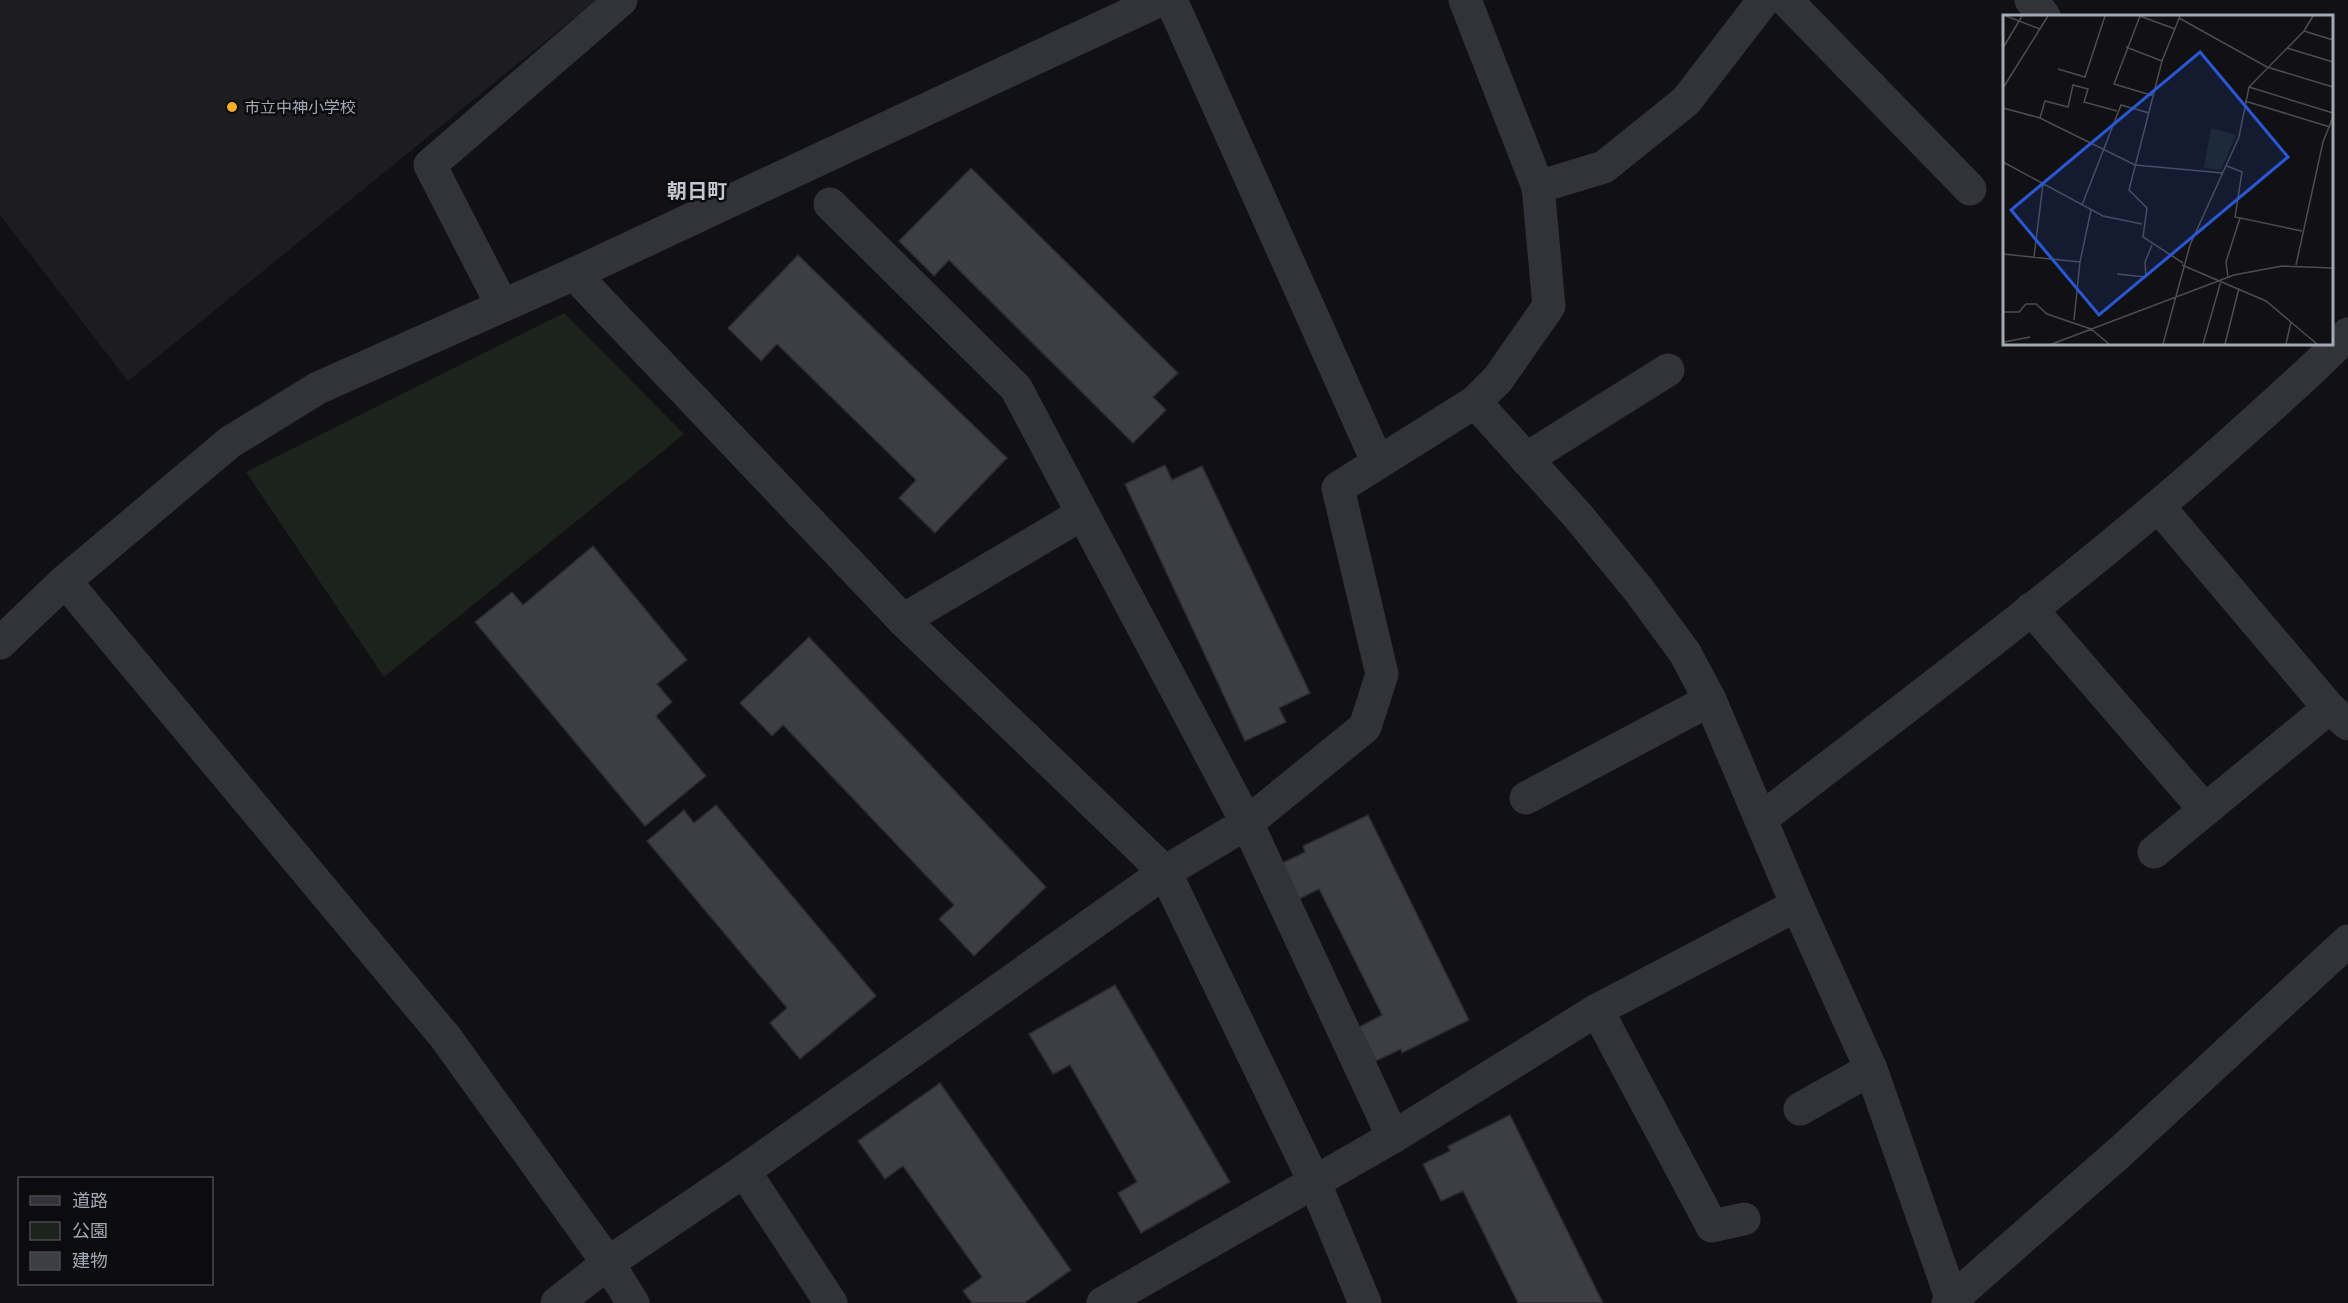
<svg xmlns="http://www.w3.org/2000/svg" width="2348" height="1303" font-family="'Fira Sans Condensed','Noto Sans JP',sans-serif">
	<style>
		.built { fill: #1d1d20 }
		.green { fill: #1c231c }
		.building { fill: #3d3e43; stroke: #2b2b2f; stroke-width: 1.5 }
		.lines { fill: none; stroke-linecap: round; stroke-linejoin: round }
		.minor { stroke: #323338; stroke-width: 33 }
		.poi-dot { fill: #f6ad27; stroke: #0c0c0e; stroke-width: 2 }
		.labels { text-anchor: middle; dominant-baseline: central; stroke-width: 5; stroke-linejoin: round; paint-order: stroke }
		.poi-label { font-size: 16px; fill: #a2a8b4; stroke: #0c0c0e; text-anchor: start }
		.quarter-label { font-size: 20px; font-weight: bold; fill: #c3c7d0; stroke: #0c0c0e }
		.inset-road { fill: none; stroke: #4b4d53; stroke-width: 1.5 }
		.view { fill: #2a57d4; fill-opacity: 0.15; stroke: #2a57d4; stroke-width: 3 }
		.inset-edge { fill: none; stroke: #a2a8b4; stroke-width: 3 }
	</style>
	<rect width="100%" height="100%" fill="#111113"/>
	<!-- built -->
	<polygon class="built" points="0,0 596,0 128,381 0,215"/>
	<!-- green -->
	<polygon class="green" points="564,313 684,434 384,677 246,472"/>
	<!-- building -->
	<g class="building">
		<polygon points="971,168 1178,373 1153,397 1166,410 1133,443 949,260 934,276 899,241"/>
		<polygon points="798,255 1007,458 935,533 899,498 916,480 777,344 761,361 728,328"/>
		<polygon points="1165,465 1172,480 1202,466 1310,693 1279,708 1286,722 1245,741 1125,484"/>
		<polygon points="593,546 687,660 657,684 672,702 656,716 706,776 645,826 475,622 512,592 523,605"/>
		<polygon points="809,637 1046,887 974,956 939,919 954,905 783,725 772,736 740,703"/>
		<polygon points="716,805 876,996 800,1059 770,1023 787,1008 647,841 684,810 694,823"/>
		<polygon points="1368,815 1469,1020 1402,1053 1401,1049 1376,1061 1359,1027 1382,1015 1319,889 1297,900 1280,864 1305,852 1303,846"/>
		<polygon points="1115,985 1230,1182 1141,1233 1118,1193 1137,1182 1070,1065 1053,1074 1029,1034"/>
		<polygon points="940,1083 1071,1270 1024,1303 972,1303 963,1291 982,1277 903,1166 885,1179 858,1141"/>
		<polygon points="1510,1115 1603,1303 1518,1303 1463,1191 1441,1201 1423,1164 1450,1151 1448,1146"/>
	</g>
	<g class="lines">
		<!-- minor -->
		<g class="minor">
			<polyline points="1171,0 1378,463"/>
			<polyline points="1786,0 1970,189"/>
			<polyline points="2031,0 2044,16"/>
			<polyline points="1538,187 1604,167 1686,101 1764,0"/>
			<polyline points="830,204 1016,388 1247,823 1393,1137"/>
			<polyline points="574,274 903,620 1165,872 1314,1181 1365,1303"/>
			<polyline points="502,305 430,165 621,0"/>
			<polyline points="1475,402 1578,516 1638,589 1685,653 1710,700 1797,905 1871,1069 1953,1303"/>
			<polyline points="1526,459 1668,370"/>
			<polyline points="2159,507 2329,708 2348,724"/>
			<polyline points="65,581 446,1038 608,1263 633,1303"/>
			<polyline points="2031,609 2205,810"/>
			<polyline points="903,620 1082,514"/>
			<polyline points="0,643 65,581 230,442 318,388 574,274 1160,0"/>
			<polyline points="1526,798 1710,700"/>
			<path d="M1761,819C1917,698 2077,580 2225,448C2267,410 2309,374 2348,334"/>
			<polyline points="2154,852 2329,708"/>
			<polyline points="1597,1010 1712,1226 1744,1219"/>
			<polyline points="1800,1109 1871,1069"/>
			<polyline points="744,1171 831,1303"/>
			<polyline points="557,1303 608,1263 744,1171 1165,872 1247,823 1365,727 1382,674 1338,488 1475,402 1498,379 1549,306 1538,187 1465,0"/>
			<polyline points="1103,1303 1393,1137 1597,1010 1797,905"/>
			<polyline points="1948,1303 2119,1153 2348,941"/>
		</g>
	</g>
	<!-- markers -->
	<circle class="poi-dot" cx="232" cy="107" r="6"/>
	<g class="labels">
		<!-- poi labels -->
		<g class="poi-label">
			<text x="244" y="107">市立中神小学校</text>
		</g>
		<!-- quarter labels -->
		<g class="quarter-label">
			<text x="697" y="191">朝日町</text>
		</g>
	</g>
	<!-- overview -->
	<g transform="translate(2003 15)">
		<rect width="330" height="330" fill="#111113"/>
		<path d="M208,113L233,120L218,155L201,153Z" fill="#1c231c"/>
		<path class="inset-road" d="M3,1L37,14M177,1L159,46L126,175L144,193L140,222L180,248M176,3L264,52L330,72M301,16L330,25M123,32L159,46M0,33L19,1M284,33L330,47M55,54L82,62L102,1M246,72L330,98M0,73L45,1M151,81L111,69L137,1L172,14M242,86L327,112M0,93L37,103L132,150L220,158M37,103L42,86L65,92L70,70L85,74L81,87L114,96M0,147L100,201L139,209M224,151L239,157L232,202L299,216M79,190L118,90L146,98M0,239L77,247M31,242L40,169M179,250L263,286L314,329M293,250L320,127L330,102M114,259L143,262L142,247L149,230M225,262L223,247L237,203M0,297H16L23,289H33L44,299L88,314L106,329M71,305L77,247L88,195M0,320L1,327L27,322M49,329L231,260L279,251L330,253M160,329L187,230L236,122L246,72L301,16L310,1M200,329L218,266M222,329L236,273M283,329L288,307"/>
		<path class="view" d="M197,37L285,142L96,300L8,195Z"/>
		<rect width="330" height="330" class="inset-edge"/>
	</g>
	<!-- legend -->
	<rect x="18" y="1177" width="195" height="108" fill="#0c0c0e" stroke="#484a50" stroke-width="1.5"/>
	<rect x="30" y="1196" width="30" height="9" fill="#323338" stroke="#484a50" stroke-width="1.5"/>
	<text x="72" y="1207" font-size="18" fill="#a2a8b4">道路</text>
	<rect x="30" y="1222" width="30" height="18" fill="#1c231c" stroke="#484a50" stroke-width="1.5"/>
	<text x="72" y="1237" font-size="18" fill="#a2a8b4">公園</text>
	<rect x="30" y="1252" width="30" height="18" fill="#3d3e43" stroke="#484a50" stroke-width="1.5"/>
	<text x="72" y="1267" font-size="18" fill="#a2a8b4">建物</text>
</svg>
